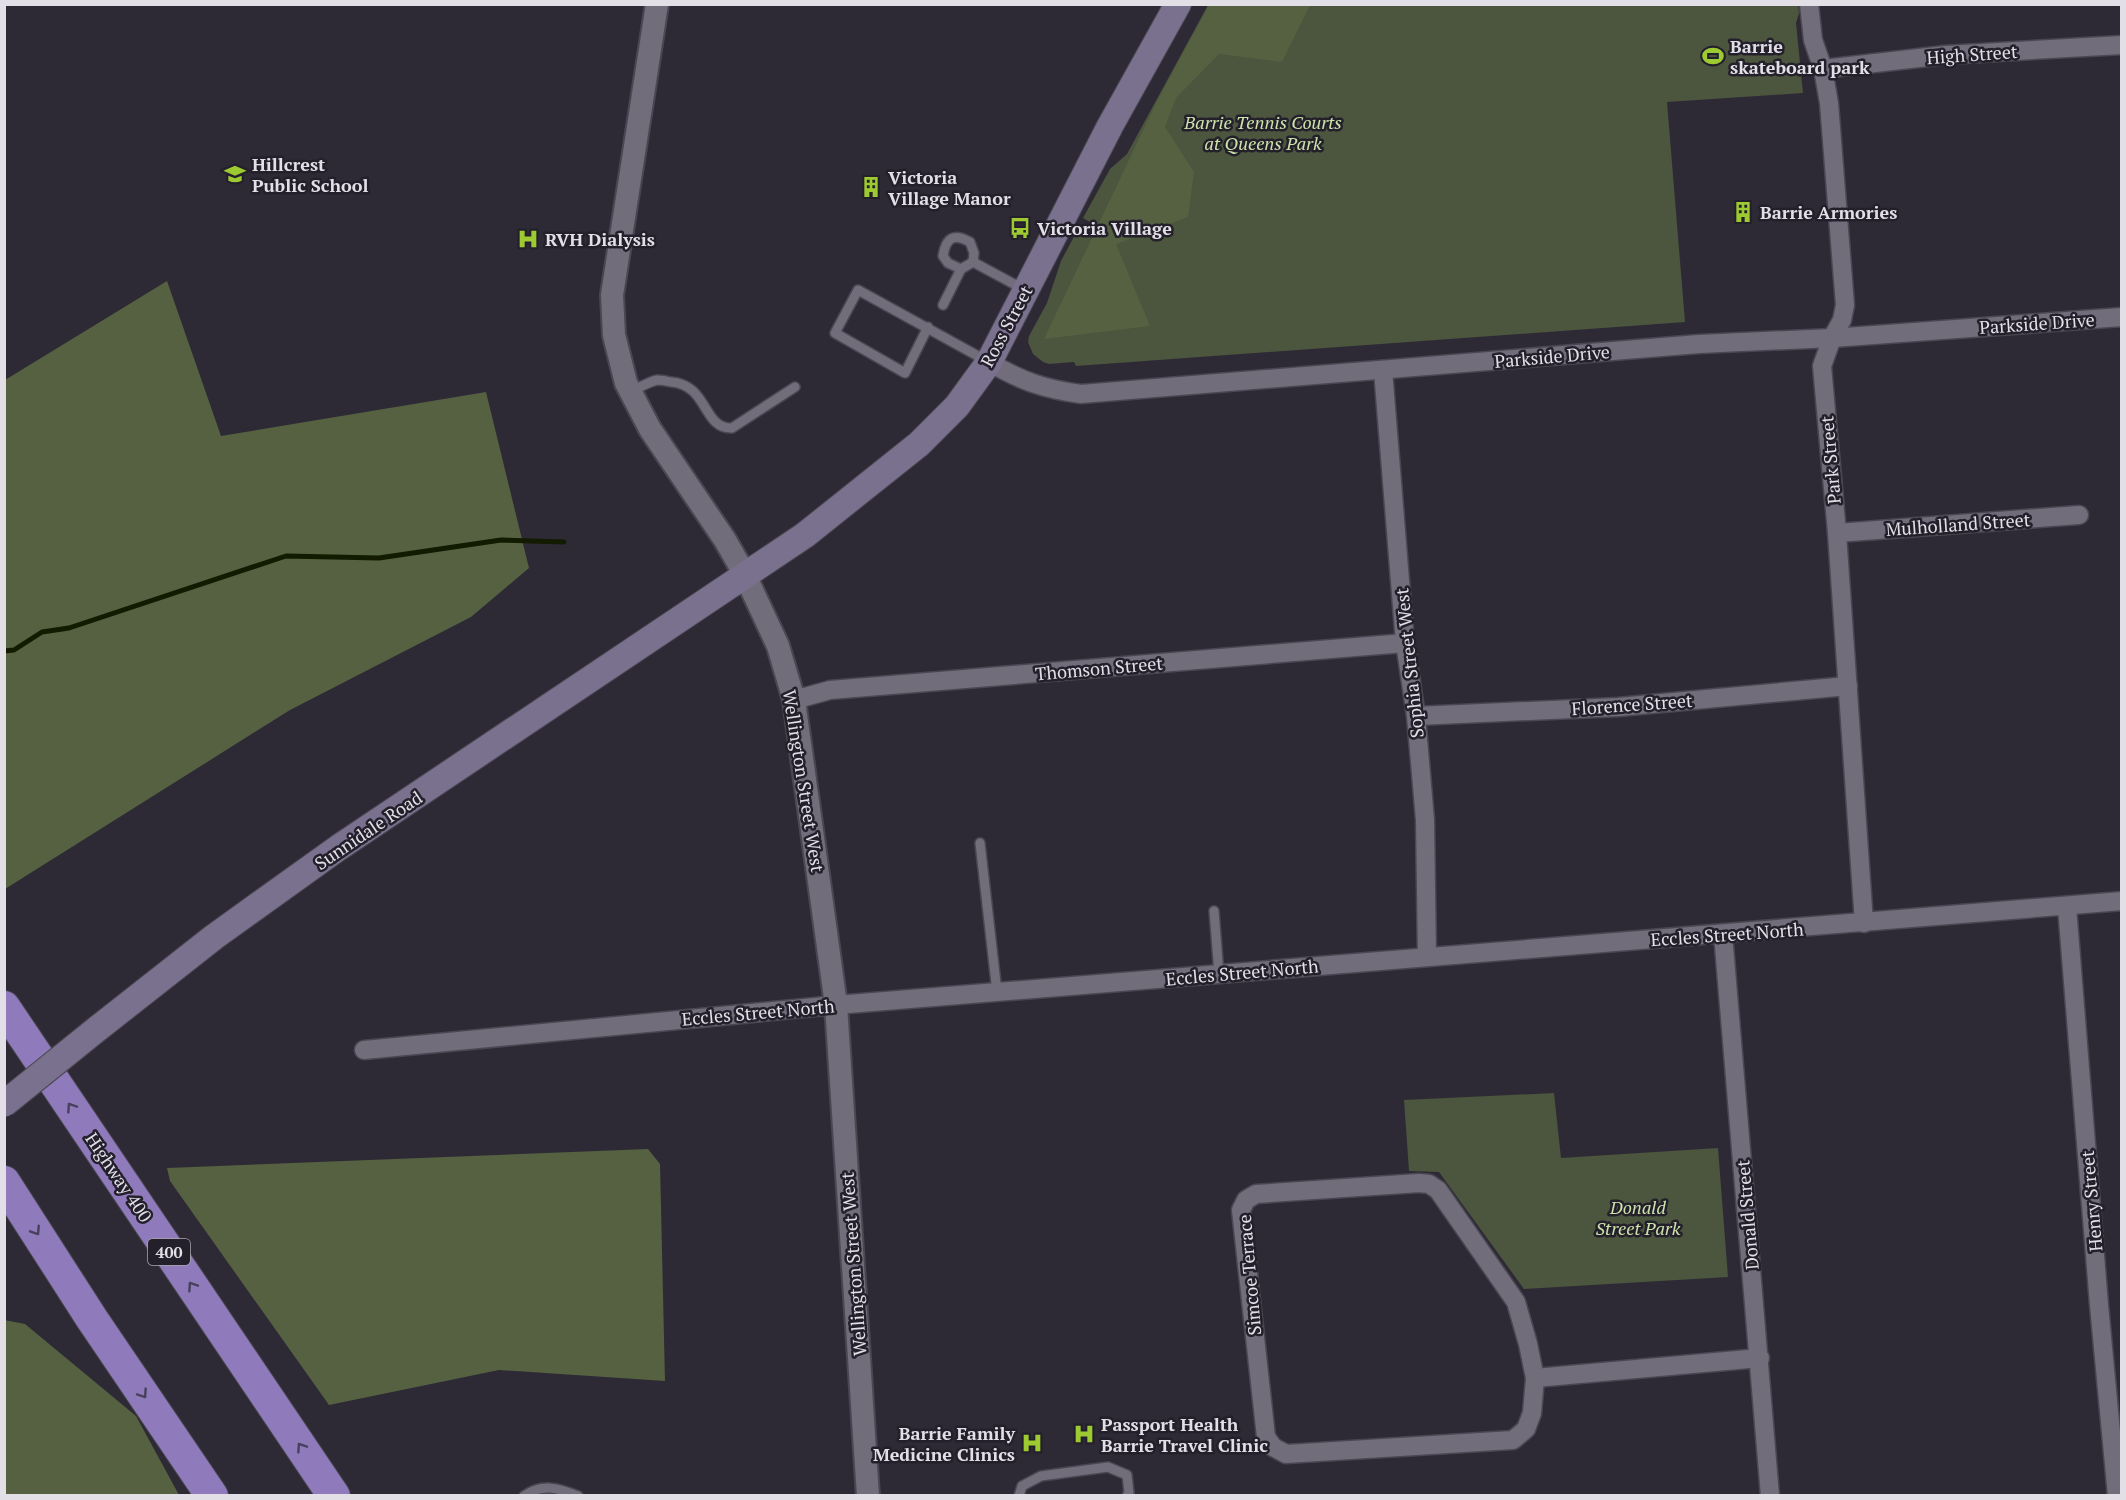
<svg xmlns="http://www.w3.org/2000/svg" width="2126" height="1500" font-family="'PT Serif',serif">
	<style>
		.green { fill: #4c553d }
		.forest { fill: #556141 }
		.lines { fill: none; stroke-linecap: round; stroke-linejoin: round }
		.stream { stroke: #121b00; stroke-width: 5 }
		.service-casing { stroke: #4a4752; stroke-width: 12 }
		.minor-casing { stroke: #4a4752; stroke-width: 21 }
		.tertiary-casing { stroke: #4a4752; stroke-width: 26 }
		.secondary-casing { stroke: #4a4752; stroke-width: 28 }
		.motorway-casing { stroke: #4a4752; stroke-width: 34 }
		.service { stroke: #716d7b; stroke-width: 9 }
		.minor { stroke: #716d7b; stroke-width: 18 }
		.tertiary { stroke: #716d7b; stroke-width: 22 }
		.secondary { stroke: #7a718e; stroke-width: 26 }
		.motorway { stroke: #8f7bbb; stroke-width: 32 }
		.secondary-bridge-casing { stroke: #4a4752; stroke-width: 28; stroke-linecap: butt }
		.secondary-bridge { stroke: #7a718e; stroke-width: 26 }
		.oneway { stroke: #49405e }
		.labels { text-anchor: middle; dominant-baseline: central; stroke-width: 5; stroke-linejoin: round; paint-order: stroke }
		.shield { fill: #23202c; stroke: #a9a6af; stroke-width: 1.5 }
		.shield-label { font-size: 16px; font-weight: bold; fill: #e2dfe7 }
		.poi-label { font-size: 18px; font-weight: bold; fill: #e2dfe7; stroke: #23202c; text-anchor: start }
		.street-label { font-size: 18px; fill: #e2dfe7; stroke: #23202c }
		.park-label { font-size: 18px; font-style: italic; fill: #cde3a9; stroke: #23202c }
	</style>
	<rect width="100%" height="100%" fill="#2d2a36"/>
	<!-- green -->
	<g class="green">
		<polygon points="1208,5 1798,5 1799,13 1796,23 1803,93 1667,102 1685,322 1076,366 1074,362 1049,364 1043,362 1033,354 1028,342 1029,336 1047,303 1061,261 1077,231 1083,234 1090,222 1083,218 1110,169 1127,154"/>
		<polygon points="1554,1093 1561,1158 1718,1148 1728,1277 1524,1289 1439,1172 1409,1171 1404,1100"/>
	</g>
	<!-- forest -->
	<g class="forest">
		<polygon points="1209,5 1310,5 1282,62 1219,54 1176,98 1165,127 1194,172 1188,217 1116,244 1150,326 1044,339 1156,103"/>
		<polygon points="167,281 221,436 486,392 529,568 471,617 290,710 5,889 5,380"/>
		<polygon points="648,1149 660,1164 665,1381 499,1370 329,1405 170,1181 167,1168"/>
		<polygon points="4,1320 25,1324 136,1416 179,1495 5,1495"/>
	</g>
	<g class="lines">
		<!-- stream -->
		<polyline class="stream" points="4,651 14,650 42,632 69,628 286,556 379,558 501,540 564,542"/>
		<defs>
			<g id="service">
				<path d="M961,269L948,263L943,256C946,237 954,233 970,242L974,253L973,262"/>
				<polyline points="943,305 961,269 973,262 1025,290"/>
				<polyline points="928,327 905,373 835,333 858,290 987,361"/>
				<path d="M630,392C639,388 648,382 657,380C661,380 667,381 671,382C709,385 702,429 732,428L795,387"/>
				<polyline points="980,843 997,992"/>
				<polyline points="1214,911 1219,974"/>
				<path d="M524,1496C542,1483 559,1488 578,1496"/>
				<polyline points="1019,1496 1022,1486 1041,1476 1108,1467 1127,1475 1129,1493 1127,1496"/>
			</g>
			<g id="minor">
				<polyline points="1809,4 1813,40 1823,69 1829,103 1845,305 1842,320 1832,338 1822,366 1837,533 1864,923"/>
				<polyline points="1823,69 1945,55 2122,45"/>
				<path d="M989,362C1021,381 1044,389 1081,394L1699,344L1832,338L2122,317"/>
				<polyline points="1383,370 1405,643 1416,716 1425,820 1427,957"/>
				<polyline points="1837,533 2079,515"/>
				<polyline points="794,700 830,690 1405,643"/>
				<polyline points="1416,716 1618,707 1848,686"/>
				<polyline points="2067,907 2099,1305 2117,1496"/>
				<polyline points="1723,934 1770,1496"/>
				<polyline points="364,1050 836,1005 2122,901"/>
				<polygon points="1419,1183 1429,1184 1438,1190 1516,1302 1528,1344 1535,1378 1532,1413 1526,1429 1513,1440 1286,1454 1273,1447 1266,1437 1241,1210 1246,1200 1256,1194"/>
				<polyline points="1535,1378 1760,1358"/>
			</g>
			<polyline id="tertiary" points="657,4 612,295 614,335 626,383 650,429 725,540 745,575 778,646 794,700 836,1005 868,1496"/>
			<polyline id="secondary" points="97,1029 214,937 338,848 805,535 919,444 957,406 989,362 1110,126 1178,4"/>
			<g id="motorway">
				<polyline points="4,1007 334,1496"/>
				<polyline points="4,1182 92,1319 212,1496"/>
			</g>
		</defs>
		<!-- service casing -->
		<use href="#service" class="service-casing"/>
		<!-- minor casing -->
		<use href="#minor" class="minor-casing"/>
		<!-- tertiary casing -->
		<use href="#tertiary" class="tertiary-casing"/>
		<!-- secondary casing -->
		<use href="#secondary" class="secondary-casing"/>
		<!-- motorway casing -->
		<use href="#motorway" class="motorway-casing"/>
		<!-- service -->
		<use href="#service" class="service"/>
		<!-- minor -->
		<use href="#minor" class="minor"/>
		<!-- tertiary -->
		<use href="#tertiary" class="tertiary"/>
		<!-- secondary -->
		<use href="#secondary" class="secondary"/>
		<!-- motorway -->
		<use href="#motorway" class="motorway"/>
		<defs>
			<polyline id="secondary-bridge" points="4,1104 97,1029"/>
		</defs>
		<!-- secondary-bridge casing -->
		<use href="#secondary-bridge" class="secondary-bridge-casing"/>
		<!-- secondary-bridge -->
		<use href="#secondary-bridge" class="secondary-bridge"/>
	</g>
	<!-- one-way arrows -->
	<defs><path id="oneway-chevron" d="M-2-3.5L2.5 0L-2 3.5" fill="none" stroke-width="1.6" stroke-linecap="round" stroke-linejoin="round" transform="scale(1.5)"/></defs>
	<g class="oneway">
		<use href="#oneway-chevron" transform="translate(71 1107) rotate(-124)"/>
		<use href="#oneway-chevron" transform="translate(36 1231) rotate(57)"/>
		<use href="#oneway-chevron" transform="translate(192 1286) rotate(-124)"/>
		<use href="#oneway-chevron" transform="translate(143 1394) rotate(56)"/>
		<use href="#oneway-chevron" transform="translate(301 1447) rotate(-124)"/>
	</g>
	<!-- icons -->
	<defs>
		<symbol id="stadium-bare" viewBox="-9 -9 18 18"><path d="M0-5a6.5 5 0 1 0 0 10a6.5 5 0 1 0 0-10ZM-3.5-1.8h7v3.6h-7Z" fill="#9dca30" stroke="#23202c" stroke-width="2.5" paint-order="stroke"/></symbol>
		<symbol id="school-bare" viewBox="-9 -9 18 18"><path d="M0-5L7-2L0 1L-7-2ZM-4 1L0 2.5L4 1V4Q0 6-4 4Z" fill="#9dca30" stroke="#23202c" stroke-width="2.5" paint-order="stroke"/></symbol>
		<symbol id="building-bare" viewBox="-9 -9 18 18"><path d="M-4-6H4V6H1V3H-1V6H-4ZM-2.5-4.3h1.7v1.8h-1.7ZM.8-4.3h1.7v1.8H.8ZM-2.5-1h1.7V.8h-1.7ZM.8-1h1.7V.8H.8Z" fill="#9dca30" stroke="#23202c" stroke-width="2.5" paint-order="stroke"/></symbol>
		<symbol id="bus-bare" viewBox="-9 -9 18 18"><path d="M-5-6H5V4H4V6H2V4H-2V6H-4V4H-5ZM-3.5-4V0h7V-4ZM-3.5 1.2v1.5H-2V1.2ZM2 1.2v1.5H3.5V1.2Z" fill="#9dca30" stroke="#23202c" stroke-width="2.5" paint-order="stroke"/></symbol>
		<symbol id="hospital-bare" viewBox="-9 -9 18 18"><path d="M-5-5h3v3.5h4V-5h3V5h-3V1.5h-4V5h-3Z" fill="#9dca30" stroke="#23202c" stroke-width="2.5" paint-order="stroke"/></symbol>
	</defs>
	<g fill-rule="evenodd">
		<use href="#stadium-bare" x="1698" y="41" width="30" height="30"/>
		<use href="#school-bare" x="220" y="159" width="30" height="30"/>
		<use href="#building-bare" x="856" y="172" width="30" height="30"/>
		<use href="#building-bare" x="1728" y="197" width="30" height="30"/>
		<use href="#bus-bare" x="1005" y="213" width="30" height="30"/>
		<use href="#hospital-bare" x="513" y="224" width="30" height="30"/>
		<use href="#hospital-bare" x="1069" y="1419" width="30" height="30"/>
		<use href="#hospital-bare" x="1017" y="1428" width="30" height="30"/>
	</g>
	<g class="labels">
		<!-- shield labels -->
		<rect class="shield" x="148" y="1239" width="42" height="26" rx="4.5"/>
		<g class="shield-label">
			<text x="169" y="1252">400</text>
		</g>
		<!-- poi labels -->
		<g class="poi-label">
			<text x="1730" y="46">Barrie<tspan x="1730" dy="21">skateboard park</tspan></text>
			<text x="252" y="164">Hillcrest<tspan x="252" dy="21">Public School</tspan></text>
			<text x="888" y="177">Victoria<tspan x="888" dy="21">Village Manor</tspan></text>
			<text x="1760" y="212">Barrie Armories</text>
			<text x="1037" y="228">Victoria Village</text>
			<text x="545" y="239">RVH Dialysis</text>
			<text x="1101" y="1424">Passport Health<tspan x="1101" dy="21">Barrie Travel Clinic</tspan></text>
			<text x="1015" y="1433" text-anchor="end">Barrie Family<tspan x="1015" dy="21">Medicine Clinics</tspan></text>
		</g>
		<!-- street labels -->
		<g class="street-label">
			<text transform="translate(1972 54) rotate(-4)">High Street</text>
			<text transform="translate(2037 323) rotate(-4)">Parkside Drive</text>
			<text transform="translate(1006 326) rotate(-62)">Ross Street</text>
			<text transform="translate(1552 356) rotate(-5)">Parkside Drive</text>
			<text transform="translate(1830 460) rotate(-95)">Park Street</text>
			<text transform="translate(1958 524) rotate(-4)">Mulholland Street</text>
			<text transform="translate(1409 663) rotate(-96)">Sophia Street West</text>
			<text transform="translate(1099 668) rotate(-5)">Thomson Street</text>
			<text transform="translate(1632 704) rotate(-4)">Florence Street</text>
			<text transform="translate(804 781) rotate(81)">Wellington Street West</text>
			<text transform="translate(368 830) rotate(-34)">Sunnidale Road</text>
			<text transform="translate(1727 934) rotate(-4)">Eccles Street North</text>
			<text transform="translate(1242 972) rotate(-5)">Eccles Street North</text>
			<text transform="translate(758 1012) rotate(-5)">Eccles Street North</text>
			<text transform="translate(119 1177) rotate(56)">Highway 400</text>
			<text transform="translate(2091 1201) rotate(-95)">Henry Street</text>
			<text transform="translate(1747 1215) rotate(-95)">Donald Street</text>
			<text transform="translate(853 1264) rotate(-94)">Wellington Street West</text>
			<text transform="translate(1249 1275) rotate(-95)">Simcoe Terrace</text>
		</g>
		<!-- park labels -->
		<g class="park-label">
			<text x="1263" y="122">Barrie Tennis Courts<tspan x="1263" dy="21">at Queens Park</tspan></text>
			<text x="1638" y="1207">Donald<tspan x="1638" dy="21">Street Park</tspan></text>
		</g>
	</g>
	<!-- border -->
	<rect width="2126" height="1500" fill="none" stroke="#e2dfe7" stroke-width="12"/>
</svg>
